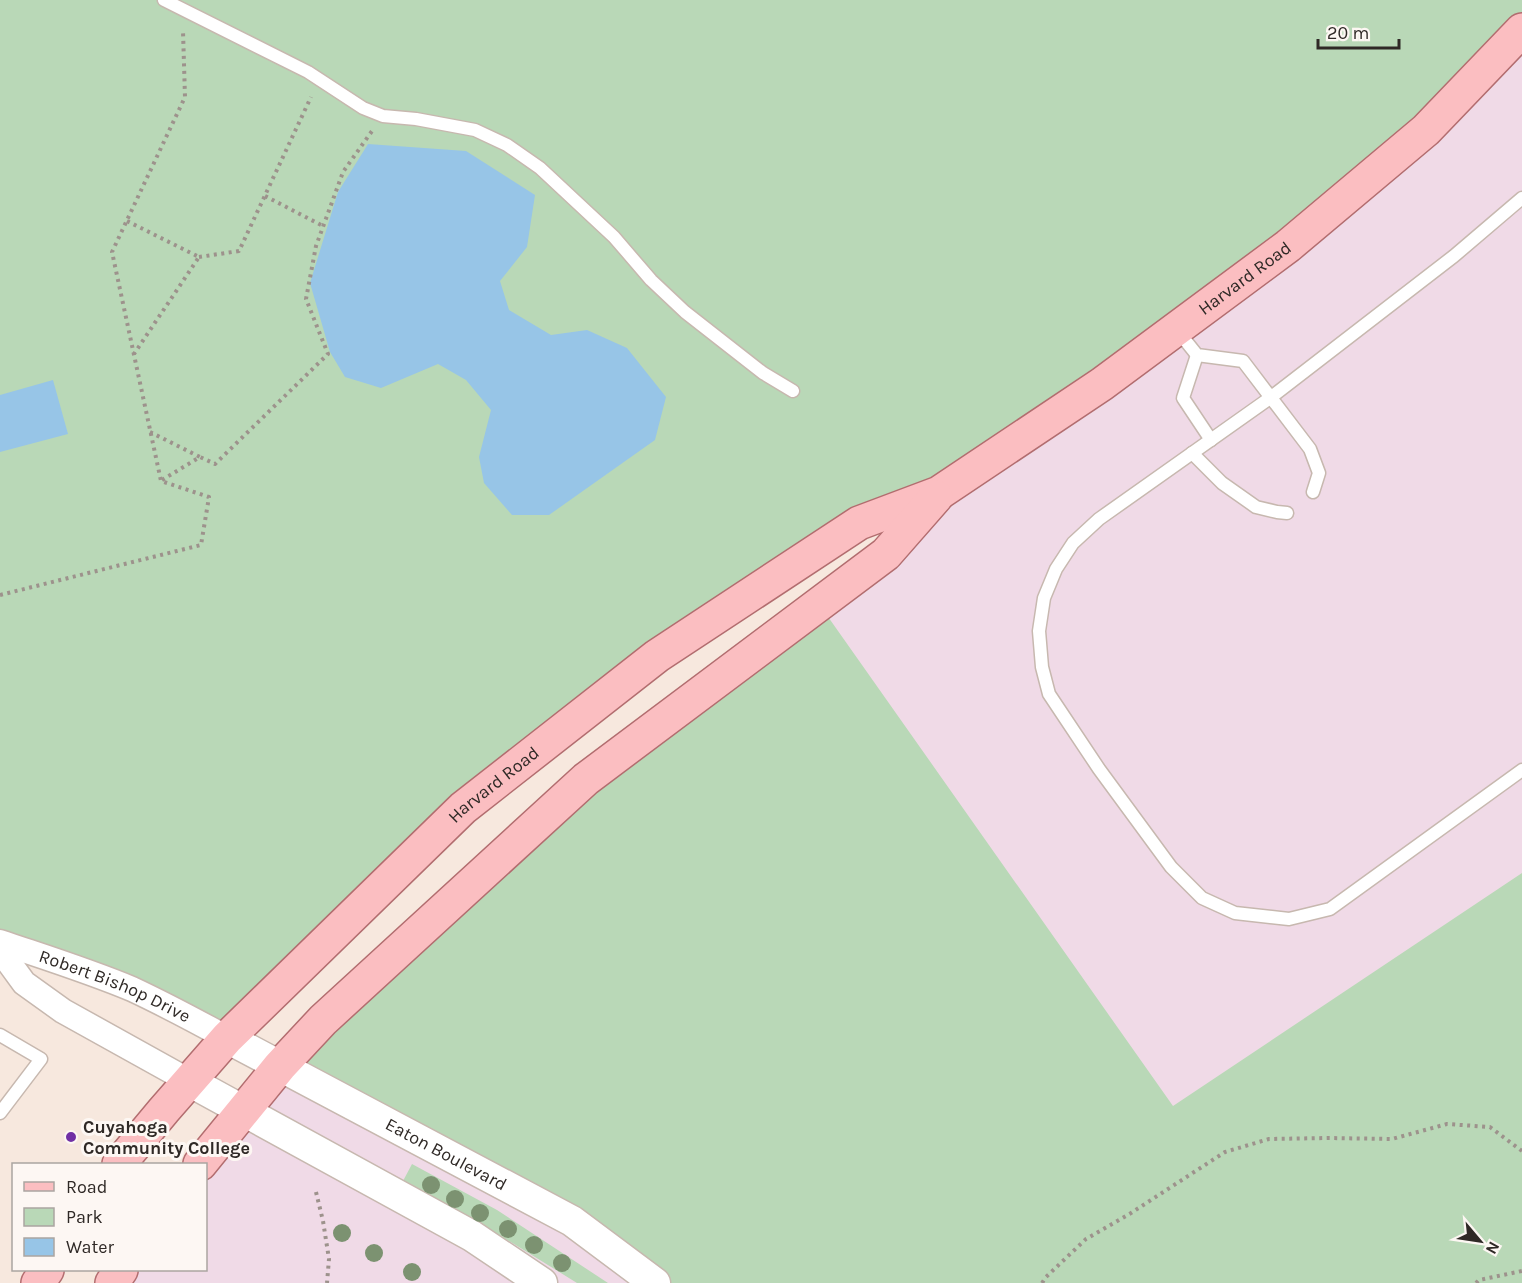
<svg xmlns="http://www.w3.org/2000/svg" width="1522" height="1283" font-family="Karla,sans-serif">
	<style>
		.commercial { fill: #f0dae7 }
		.green { fill: #b9d8b7 }
		.water { fill: #97c5e7 }
		.lines { fill: none; stroke-linecap: round; stroke-linejoin: round }
		.service-casing { stroke: #c7b8af; stroke-width: 15 }
		.minor-casing { stroke: #c7b8af; stroke-width: 27 }
		.tertiary-casing { stroke: #c7b8af; stroke-width: 33 }
		.primary-casing { stroke: #b26d6f; stroke-width: 36 }
		.path { stroke: #9d928c; stroke-width: 4; stroke-dasharray: 3 4.5; stroke-linecap: butt }
		.service { stroke: #fff; stroke-width: 12 }
		.minor { stroke: #fff; stroke-width: 24 }
		.tertiary { stroke: #fff; stroke-width: 30 }
		.primary { stroke: #fbbec1; stroke-width: 33 }
		.tree { fill: #7c9271 }
		.poi-dot { fill: #7130a5; stroke: #fdf7f3; stroke-width: 2 }
		.labels { text-anchor: middle; dominant-baseline: central; stroke-width: 6; stroke-linejoin: round; paint-order: stroke }
		.street-label { font-size: 18px; fill: #2f2926; stroke: #fdf7f3 }
		.poi-label { font-size: 18px; font-weight: bold; fill: #2f2926; stroke: #fdf7f3; text-anchor: start }
	</style>
	<rect width="100%" height="100%" fill="#f7e8de"/>
	<!-- commercial -->
	<polygon class="commercial" points="1522,0 1522,1283 112,1283 121,1270 206,1270 206,1164 224,1135 819,604"/>
	<!-- green -->
	<g class="green">
		<polygon points="0,0 1522,0 1522,30 1102,384 657,656 227,1038 0,942"/>
		<polygon points="819,604 1173,1106 1522,873 1522,1283 655,1283 280,1066 323,1020"/>
		<polygon points="412,1164 497,1210 608,1283 577,1283 514,1244 403,1181"/>
	</g>
	<!-- water -->
	<g class="water">
		<polygon points="368,144 466,151 535,195 527,247 500,281 509,310 551,335 587,330 627,348 666,397 655,440 549,515 512,515 484,483 479,457 491,410 466,380 438,364 381,388 345,377 330,352 310,283 338,192"/>
		<polygon points="53,380 68,434 0,452 0,395"/>
	</g>
	<g class="lines">
		<defs>
			<g id="service">
				<polyline points="164,0 308,72 363,108 383,116 416,119 475,130 507,145 540,168 614,237 651,280 685,312 763,373 793,391"/>
				<polyline points="1522,198 1454,256 1270,398 1099,519 1073,543 1056,569 1044,598 1039,631 1042,667 1049,694 1099,769 1171,867 1202,898 1235,913 1289,919 1330,909 1522,770"/>
				<polyline points="1177,330 1197,355 1243,361 1310,449 1319,473 1313,492"/>
				<polyline points="1197,355 1183,398 1211,440"/>
				<polyline points="1192,453 1222,483 1256,507 1277,512 1287,513"/>
				<polyline points="0,1035 41,1059 0,1113"/>
			</g>
			<g id="minor">
				<path id="s1" d="M0,942C44,957 89,971 132,989C164,1004 196,1021 227,1038"/>
				<polyline points="0,950 24,983 63,1011 189,1081"/>
			</g>
			<g id="tertiary">
				<path id="s2" d="M227,1038L572,1221L655,1283"/>
				<polyline points="189,1081 472,1236 542,1283"/>
			</g>
			<g id="primary">
				<path id="s3" d="M119,1164L164,1110L227,1038L463,808L657,656L859,523L939,493L1102,384L1288,246L1426,130L1522,30"/>
				<polyline points="200,1164 280,1066 323,1020 586,779 886,554 936,497"/>
				<polyline points="38,1283 47,1270"/>
				<polyline points="112,1283 121,1270"/>
			</g>
		</defs>
		<!-- service casing -->
		<use href="#service" class="service-casing"/>
		<!-- minor casing -->
		<use href="#minor" class="minor-casing"/>
		<!-- tertiary casing -->
		<use href="#tertiary" class="tertiary-casing"/>
		<!-- primary casing -->
		<use href="#primary" class="primary-casing"/>
		<!-- path -->
		<g class="path">
			<polyline points="265,196 323,226"/>
			<polyline points="127,221 199,257 134,354"/>
			<polyline points="199,257 239,251 311,97"/>
			<polyline points="150,432 200,457"/>
			<polyline points="162,480 200,457 215,464 328,354 306,299 316,246 343,172 372,131"/>
			<polyline points="0,595 201,545 209,497 161,481 112,252 185,97 183,31"/>
			<polyline points="316,1192 323,1221 329,1259 327,1283"/>
			<polyline points="1042,1283 1046,1277 1086,1239 1131,1213 1225,1152 1269,1139 1327,1138 1392,1139 1447,1124 1490,1127 1522,1151"/>
			<polyline points="1476,1283 1479,1280 1522,1271"/>
		</g>
		<!-- service -->
		<use href="#service" class="service"/>
		<!-- minor -->
		<use href="#minor" class="minor"/>
		<!-- tertiary -->
		<use href="#tertiary" class="tertiary"/>
		<!-- primary -->
		<use href="#primary" class="primary"/>
	</g>
	<!-- trees -->
	<g class="tree">
		<circle cx="431" cy="1185" r="9"/>
		<circle cx="455" cy="1199" r="9"/>
		<circle cx="480" cy="1213" r="9"/>
		<circle cx="508" cy="1229" r="9"/>
		<circle cx="342" cy="1233" r="9"/>
		<circle cx="534" cy="1245" r="9"/>
		<circle cx="374" cy="1253" r="9"/>
		<circle cx="562" cy="1263" r="9"/>
		<circle cx="412" cy="1272" r="9"/>
	</g>
	<!-- markers -->
	<circle class="poi-dot" cx="71" cy="1137" r="6"/>
	<g class="labels">
		<!-- street labels -->
		<g class="street-label">
			<text stroke="none"><textPath href="#s3" startOffset="1443">Harvard Road</textPath></text>
			<text stroke="none"><textPath href="#s3" startOffset="534">Harvard Road</textPath></text>
			<text stroke="none"><textPath href="#s1" startOffset="123">Robert Bishop Drive</textPath></text>
			<text stroke="none"><textPath href="#s2" startOffset="248">Eaton Boulevard</textPath></text>
		</g>
		<!-- poi labels -->
		<g class="poi-label">
			<text x="83" y="1127">Cuyahoga<tspan x="83" dy="21">Community College</tspan></text>
		</g>
	</g>
	<!-- legend -->
	<rect x="12" y="1163" width="195" height="108" fill="#fdf7f3" stroke="#aba5a1" stroke-width="1.5"/>
	<rect x="24" y="1182" width="30" height="9" fill="#fbbec1" stroke="#aba5a1" stroke-width="1.5"/>
	<text x="66" y="1193" font-size="18" fill="#2f2926">Road</text>
	<rect x="24" y="1208" width="30" height="18" fill="#b9d8b7" stroke="#aba5a1" stroke-width="1.5"/>
	<text x="66" y="1223" font-size="18" fill="#2f2926">Park</text>
	<rect x="24" y="1238" width="30" height="18" fill="#97c5e7" stroke="#aba5a1" stroke-width="1.5"/>
	<text x="66" y="1253" font-size="18" fill="#2f2926">Water</text>
	<!-- north arrow -->
	<g transform="translate(1480 1241) rotate(119)" stroke="#fdf7f3" stroke-width="4.5" paint-order="stroke">
	<path d="M0-4.5L10 22L0 15L-10 22Z" fill="#2f2926"/>
	<text y="-9" font-size="16" font-weight="bold" text-anchor="middle" fill="#2f2926">N</text>
	</g>
	<!-- scale -->
	<path d="M1318 39v9h81v-9" fill="none" stroke="#2f2926" stroke-width="3"/>
	<text x="1327" y="39" font-size="18" fill="#2f2926" stroke="#fdf7f3" stroke-width="4.5" paint-order="stroke">20 m</text>
</svg>
